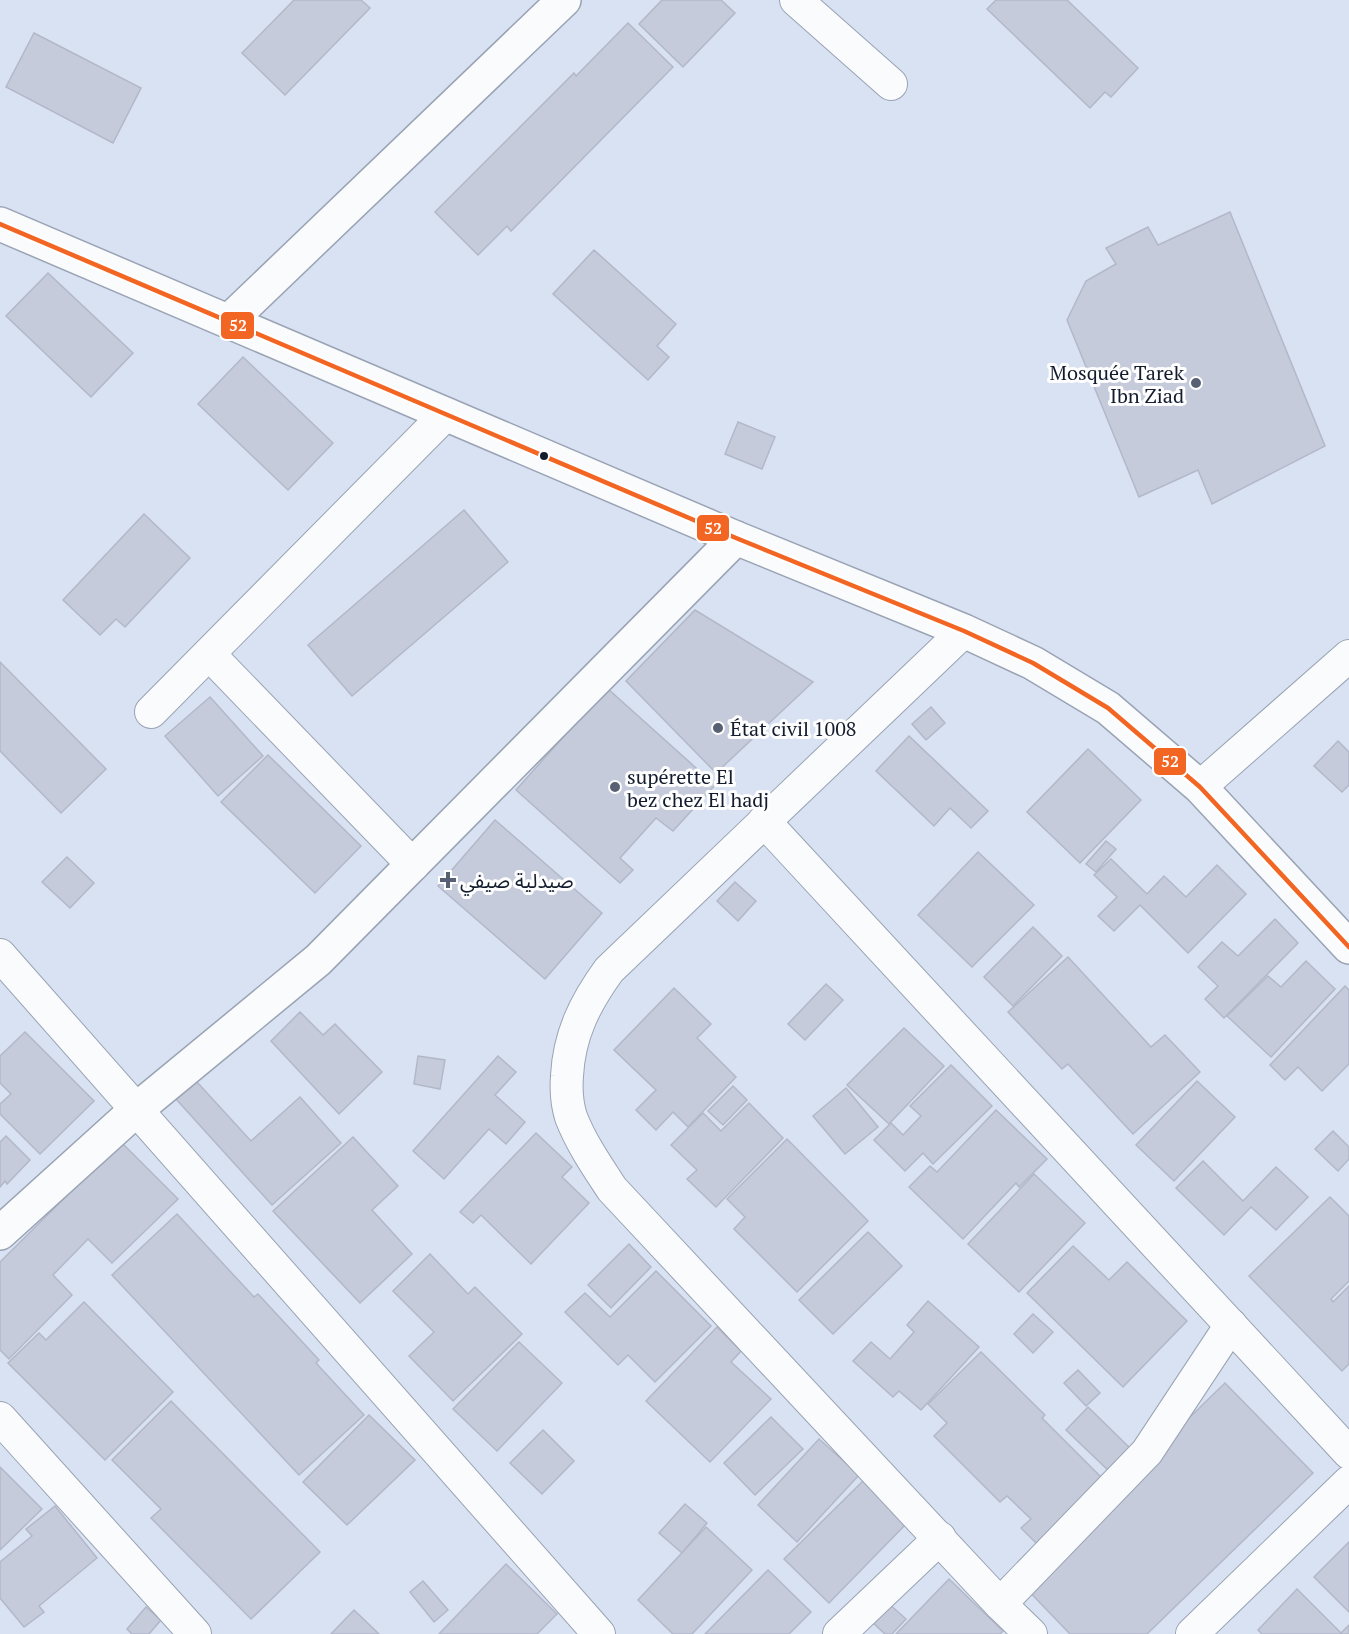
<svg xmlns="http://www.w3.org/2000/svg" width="1349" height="1634" font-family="'PT Serif','Noto Sans Arabic',serif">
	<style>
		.building { fill: #c6cbdc; stroke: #b3b8c9; stroke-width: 1.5 }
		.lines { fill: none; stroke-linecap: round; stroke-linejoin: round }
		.street-casing { stroke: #9aa3b3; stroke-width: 34 }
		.secondary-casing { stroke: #9aa3b3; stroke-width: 36 }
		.street { stroke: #f9fbfd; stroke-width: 32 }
		.secondary { stroke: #f9fbfd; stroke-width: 33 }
		.bus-1-casing { stroke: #fefefe; stroke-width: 9 }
		.bus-1 { stroke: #f26522; stroke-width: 4.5 }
		.poi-dot { fill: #576173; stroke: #fefefe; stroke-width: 2 }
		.bus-dot { fill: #121c2e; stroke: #fefefe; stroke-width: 2 }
		.labels { text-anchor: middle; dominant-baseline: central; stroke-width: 6; stroke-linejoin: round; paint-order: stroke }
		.poi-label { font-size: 20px; fill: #121c2e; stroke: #fefefe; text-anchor: start }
		.line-badge { stroke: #fefefe; stroke-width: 2 }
		.badge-label { font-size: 16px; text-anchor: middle; font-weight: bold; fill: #fff }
	</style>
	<rect width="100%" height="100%" fill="#d8e2f2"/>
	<!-- building -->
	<g class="building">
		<polygon points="294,0 361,0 370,8 285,95 242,53"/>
		<polygon points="662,0 721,0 735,13 683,67 639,24"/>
		<polygon points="996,0 1067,0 1138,68 1111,97 1105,92 1090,108 987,9"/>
		<polygon points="628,23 673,67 511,231 507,226 478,255 435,212 574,73 576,76"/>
		<polygon points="34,33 141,88 113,143 6,87"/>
		<polygon points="1230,212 1325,446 1212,504 1198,470 1139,497 1067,320 1086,281 1116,264 1106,248 1148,227 1158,245"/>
		<polygon points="594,250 676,324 657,346 669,357 648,380 553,294"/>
		<polygon points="48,273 133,353 91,397 6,316"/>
		<polygon points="243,357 333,443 288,490 198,404"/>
		<polygon points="738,422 775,437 762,469 725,454"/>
		<polygon points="464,510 508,562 352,696 308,645"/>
		<polygon points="144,514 190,558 125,627 116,619 100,635 63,600"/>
		<polygon points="695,610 813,682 716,773 626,681"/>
		<polygon points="0,662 106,769 61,813 0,751"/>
		<polygon points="607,688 715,785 673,831 656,818 620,858 633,870 620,883 516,790"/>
		<polygon points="210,697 263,756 218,796 165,736"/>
		<polygon points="931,707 945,723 926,740 912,724"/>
		<polygon points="909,736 988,811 971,828 950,808 934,826 876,771"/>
		<polygon points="1338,741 1349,752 1349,785 1342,792 1314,766"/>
		<polygon points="1088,749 1141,800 1080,863 1027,812"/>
		<polygon points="268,755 361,846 315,893 221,802"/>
		<polygon points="495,820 602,913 545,979 438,886"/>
		<polygon points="1106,841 1116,849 1096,872 1086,864"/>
		<polygon points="978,852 1034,905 972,967 918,915"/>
		<polygon points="67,857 94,883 70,908 42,882"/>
		<polygon points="1111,859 1147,894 1164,876 1186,897 1217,865 1246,894 1188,953 1140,905 1114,931 1098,916 1117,897 1094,875"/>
		<polygon points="735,882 756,901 738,921 717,901"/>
		<polygon points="1275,919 1298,943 1224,1018 1205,999 1218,986 1198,967 1222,942 1238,956"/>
		<polygon points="1033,927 1062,956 1013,1006 984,977"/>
		<polygon points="1068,957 1151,1047 1165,1035 1200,1072 1133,1134 1068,1064 1062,1069 1008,1012"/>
		<polygon points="1306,961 1335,989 1271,1057 1227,1016 1268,976 1281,987"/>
		<polygon points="826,984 843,1000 805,1040 788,1024"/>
		<polygon points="1345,986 1349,990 1349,1064 1322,1091 1298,1067 1285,1080 1270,1065"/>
		<polygon points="674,988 711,1024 697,1038 736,1077 688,1127 673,1112 656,1130 636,1110 656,1090 614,1050"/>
		<polygon points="300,1012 323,1035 335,1024 382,1072 339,1114 271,1041"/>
		<polygon points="904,1028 944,1066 889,1124 847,1085"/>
		<polygon points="25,1032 94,1101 40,1154 0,1114 0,1104 11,1094 0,1083 0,1056"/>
		<polygon points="418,1056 445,1060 440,1089 414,1084"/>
		<polygon points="498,1056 516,1072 495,1095 525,1122 506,1144 489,1129 444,1179 413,1151"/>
		<polygon points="951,1065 992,1106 933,1164 923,1153 905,1171 874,1140 891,1123 903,1135 921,1116 910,1106"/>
		<polygon points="196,1081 251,1141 300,1097 341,1143 272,1205 176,1099"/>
		<polygon points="1197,1081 1235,1117 1174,1181 1136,1145"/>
		<polygon points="733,1086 747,1100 723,1125 708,1111"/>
		<polygon points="846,1088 878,1127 845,1154 813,1116"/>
		<polygon points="749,1103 783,1138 716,1207 687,1179 697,1170 671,1145 703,1113 721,1131"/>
		<polygon points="996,1110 1047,1159 1019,1187 1016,1183 963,1239 909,1187 930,1166 937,1172"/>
		<polygon points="1333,1131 1349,1147 1349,1159 1338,1171 1315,1149"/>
		<polygon points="536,1133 572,1167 562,1177 589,1203 531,1264 481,1215 473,1223 460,1212"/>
		<polygon points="6,1136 30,1160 7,1184 5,1181 0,1187 0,1142"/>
		<polygon points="353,1137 398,1186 372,1210 412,1254 360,1303 273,1211"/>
		<polygon points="787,1139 868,1221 797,1292 734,1229 745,1217 727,1199"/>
		<polygon points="121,1142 178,1199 112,1263 88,1239 53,1275 72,1295 9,1359 0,1350 0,1262"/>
		<polygon points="1203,1161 1243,1201 1276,1167 1308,1197 1276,1230 1251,1207 1224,1235 1176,1188"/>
		<polygon points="1034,1174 1085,1223 1019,1292 968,1244"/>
		<polygon points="1330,1197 1349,1216 1349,1281 1331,1299 1333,1302 1349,1286 1349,1364 1342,1371 1249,1276"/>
		<polygon points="177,1214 254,1297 258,1294 319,1360 316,1363 364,1415 299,1475 112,1275"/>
		<polygon points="868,1232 902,1266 833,1334 799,1300"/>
		<polygon points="629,1244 651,1267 611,1308 588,1285"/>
		<polygon points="1073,1246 1109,1280 1127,1262 1187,1321 1123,1387 1027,1293"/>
		<polygon points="430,1254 468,1294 475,1287 522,1334 453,1401 409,1356 434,1332 393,1291"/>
		<polygon points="656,1271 711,1326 655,1382 628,1355 618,1365 565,1312 585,1293 610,1317"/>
		<polygon points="928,1301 979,1347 921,1410 899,1391 893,1397 853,1361 871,1342 890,1359 914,1332 907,1325"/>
		<polygon points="84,1302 173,1392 105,1460 8,1363 39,1333 46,1340"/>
		<polygon points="1033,1314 1053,1332 1033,1353 1014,1334"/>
		<polygon points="717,1327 741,1351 731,1362 771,1399 710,1462 646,1401"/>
		<polygon points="519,1342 562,1383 497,1451 453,1409"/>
		<polygon points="981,1352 1045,1415 1042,1418 1107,1483 1039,1546 1021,1528 1031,1519 1007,1496 1000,1502 934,1436 947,1423 928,1404"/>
		<polygon points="1078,1370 1100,1393 1086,1406 1064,1383"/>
		<polygon points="1225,1383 1313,1473 1147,1634 1070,1634 1020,1582"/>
		<polygon points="171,1401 320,1552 251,1619 151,1518 161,1509 112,1460"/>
		<polygon points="1088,1407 1134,1452 1112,1474 1066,1430"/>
		<polygon points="369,1415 415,1460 347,1525 303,1482"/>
		<polygon points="771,1417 803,1449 755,1495 724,1463"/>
		<polygon points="543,1430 574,1461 542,1494 510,1463"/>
		<polygon points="819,1439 859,1475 797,1542 758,1505"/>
		<polygon points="0,1467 42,1509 0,1550"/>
		<polygon points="864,1480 907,1523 829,1603 784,1559"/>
		<polygon points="685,1504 707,1523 682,1553 659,1533"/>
		<polygon points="55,1506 97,1558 39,1606 44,1612 24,1627 0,1598 0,1562 32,1536 26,1529"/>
		<polygon points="706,1527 752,1570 692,1634 673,1634 638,1600"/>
		<polygon points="1349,1542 1349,1612 1314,1577"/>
		<polygon points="506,1564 557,1614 537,1634 439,1634"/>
		<polygon points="768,1570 811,1612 789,1634 705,1634"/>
		<polygon points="949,1579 1003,1631 1000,1634 896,1634"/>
		<polygon points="423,1581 448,1610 434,1622 410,1592"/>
		<polygon points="1297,1589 1341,1633 1349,1625 1349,1634 1262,1634 1258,1630"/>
		<polygon points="888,1603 906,1619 892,1634 885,1634 871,1621"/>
		<polygon points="146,1607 161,1620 149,1634 132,1634 127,1629"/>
		<polygon points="354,1610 379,1634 331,1634"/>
	</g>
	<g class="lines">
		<defs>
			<g id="street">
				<polyline points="796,0 891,84"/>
				<path d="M964,631L609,970C585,1003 569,1035 567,1076C566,1089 567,1104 571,1117C581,1143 597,1166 612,1189L1000,1604L1031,1634"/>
				<polyline points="209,654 413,865"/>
				<polyline points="151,712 446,414"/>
				<polyline points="1200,787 1349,656"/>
				<polyline points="764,821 1349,1453"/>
				<polyline points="0,955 599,1634"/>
				<polyline points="0,1418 195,1634"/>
				<polyline points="1000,1604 1147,1452 1231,1325"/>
				<polyline points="839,1634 940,1538"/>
				<polyline points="1192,1634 1349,1482"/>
			</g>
			<g id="secondary">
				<polyline points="0,224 736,538 964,631 1033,663 1108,708 1200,787 1349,947"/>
				<polyline points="229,321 564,0"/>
				<polyline points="0,1233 136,1110 318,960 736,538"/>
			</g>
		</defs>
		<!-- street casing -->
		<use href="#street" class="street-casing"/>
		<!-- secondary casing -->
		<use href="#secondary" class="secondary-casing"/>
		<!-- street -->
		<use href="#street" class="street"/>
		<!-- secondary -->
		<use href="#secondary" class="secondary"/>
		<defs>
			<polyline id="bus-1" points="0,224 736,538 964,631 1033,663 1108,708 1200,787 1349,947"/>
		</defs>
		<!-- bus-1 casing -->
		<use href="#bus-1" class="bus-1-casing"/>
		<!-- bus-1 -->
		<use href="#bus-1" class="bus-1"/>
	</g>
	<!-- markers -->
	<g class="poi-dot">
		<circle cx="1196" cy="383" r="6"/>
		<circle cx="718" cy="728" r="6"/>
		<circle cx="615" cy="787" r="6"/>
		<path d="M445 871h6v6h6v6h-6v6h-6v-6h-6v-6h6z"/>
	</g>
	<circle class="bus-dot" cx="544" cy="456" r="5"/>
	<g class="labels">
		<!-- poi labels -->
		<g class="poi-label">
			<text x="1184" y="372" text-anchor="end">Mosquée Tarek<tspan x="1184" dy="23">Ibn Ziad</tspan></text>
			<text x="730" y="728">État civil 1008</text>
			<text x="627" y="776">supérette El<tspan x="627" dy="23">bez chez El hadj</tspan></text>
			<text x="460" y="880">صيدلية صيفي</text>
		</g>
	</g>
	<g class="line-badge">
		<rect x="220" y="311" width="35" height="29" rx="6" fill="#f26522"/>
		<rect x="696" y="514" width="34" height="28" rx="6" fill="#f26522"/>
		<rect x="1153" y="747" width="34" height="29" rx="6" fill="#f26522"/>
	</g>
	<g class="badge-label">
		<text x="238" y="331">52</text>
		<text x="713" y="534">52</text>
		<text x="1170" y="767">52</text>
	</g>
</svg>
